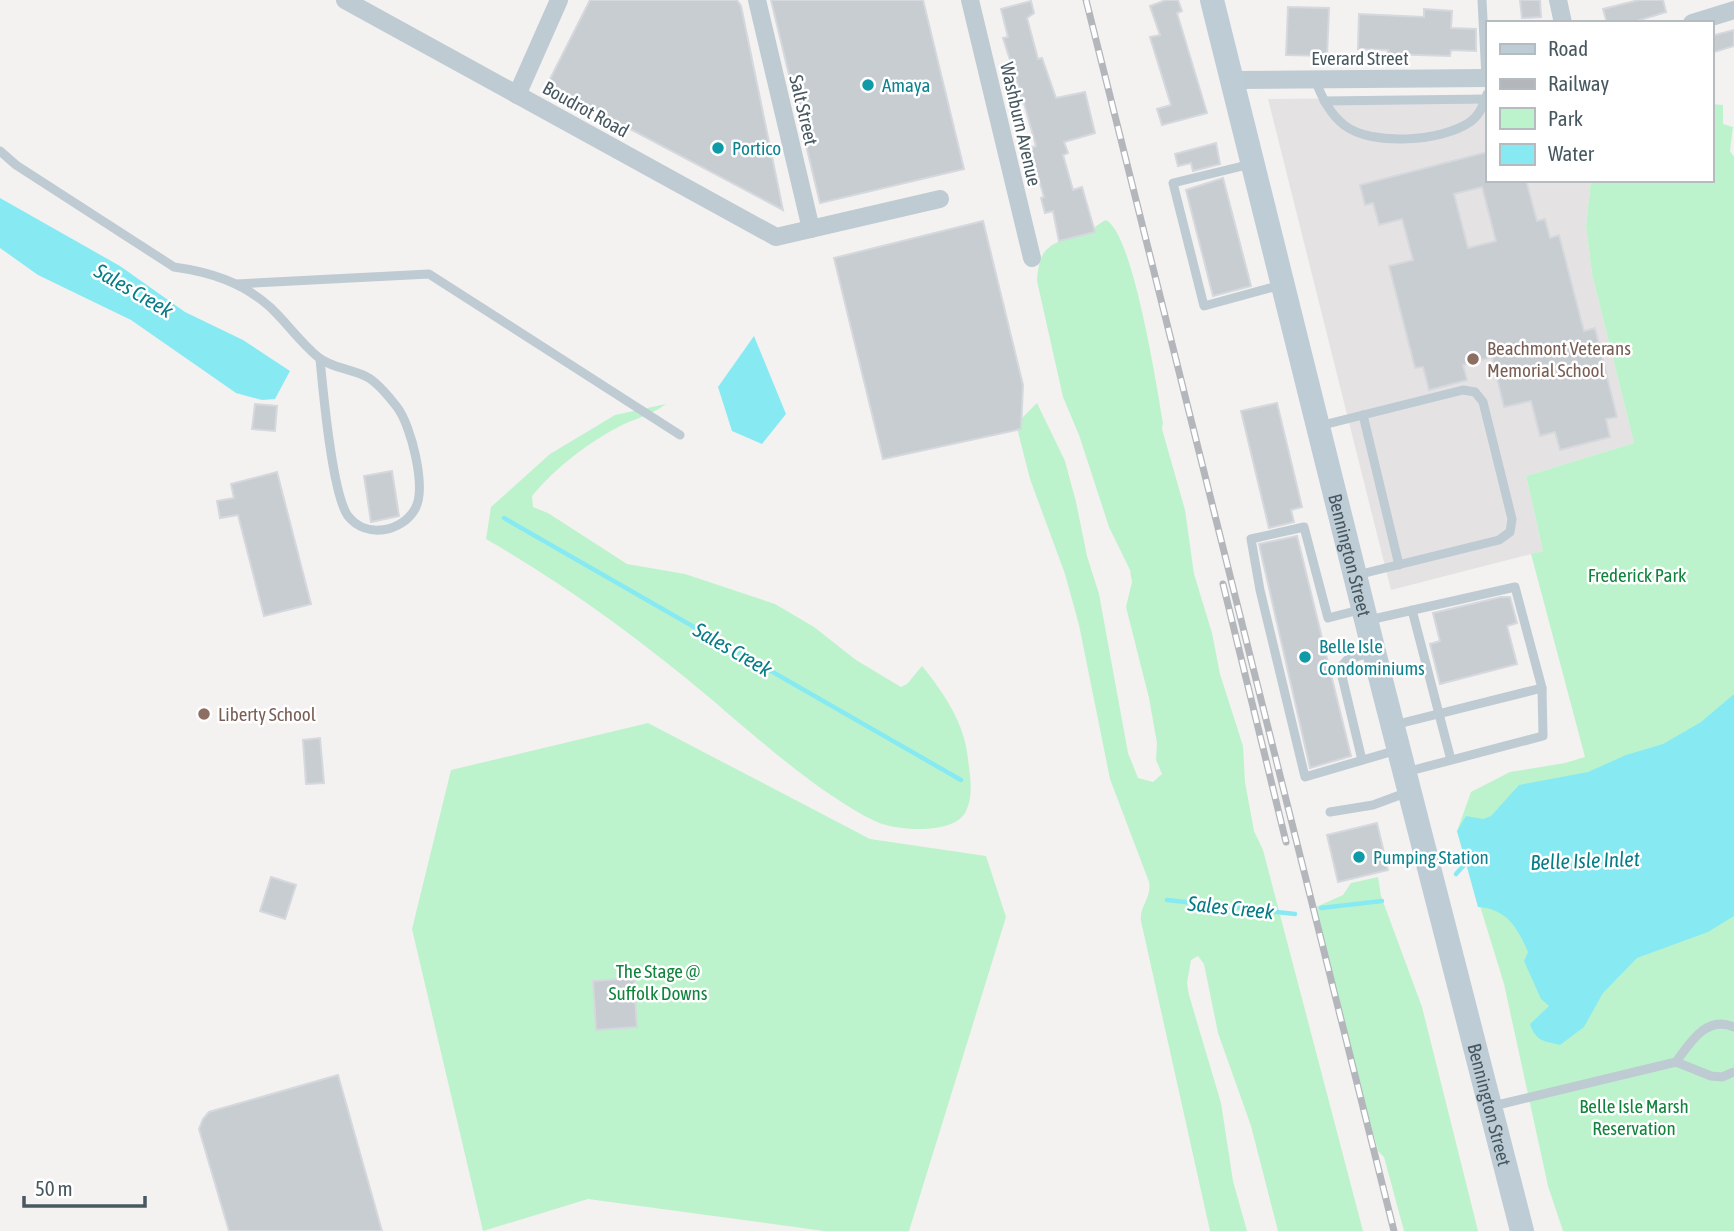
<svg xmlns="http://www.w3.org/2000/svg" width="1734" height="1231" font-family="'Asap Condensed',sans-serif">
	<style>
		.education { fill: #e5e2e3 }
		.green { fill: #bdf3cc }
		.water { fill: #87eaf3 }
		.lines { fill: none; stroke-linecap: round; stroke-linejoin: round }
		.stream { stroke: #87eaf3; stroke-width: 4.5 }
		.building { fill: #c8cdd2; stroke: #d5d8dd; stroke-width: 2; fill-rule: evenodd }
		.service { stroke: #becbd2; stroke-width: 9 }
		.minor { stroke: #becbd2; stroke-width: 18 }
		.secondary { stroke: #beccd6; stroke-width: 24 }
		.rail-casing { stroke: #b3b7bc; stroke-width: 7 }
		.rail { stroke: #fff; stroke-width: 4.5; stroke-dasharray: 13; stroke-linecap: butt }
		.culture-dot { fill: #0f9aa8; stroke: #fff; stroke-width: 2.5 }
		.education-dot { fill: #8d6e63; stroke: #fff; stroke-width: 2.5 }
		.labels { text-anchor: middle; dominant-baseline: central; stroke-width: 5; stroke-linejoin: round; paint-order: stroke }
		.street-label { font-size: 19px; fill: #475861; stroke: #fff }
		.culture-label { font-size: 19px; fill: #0d838f; stroke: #fff; text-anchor: start }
		.education-label { font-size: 19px; fill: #785e54; stroke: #fff; text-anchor: start }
		.park-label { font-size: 19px; fill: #10843c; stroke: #fff }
		.water-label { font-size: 21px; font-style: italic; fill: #067c87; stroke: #fff }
	</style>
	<rect width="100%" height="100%" fill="#f4f1f1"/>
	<!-- education -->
	<polygon class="education" points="1487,97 1487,180 1591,180 1586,226 1592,274 1634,443 1526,476 1543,551 1391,590 1268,99"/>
	<!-- green -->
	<g class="green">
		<polygon points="1711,104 1723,105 1723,124 1733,127 1730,151 1734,157 1734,1231 1563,1231 1548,1186 1504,984 1457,831 1471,792 1510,772 1565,763 1585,757 1531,554 1543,551 1526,476 1634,443 1592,274 1586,226 1591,180 1711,180"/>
		<path d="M1106,220C1133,233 1157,387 1163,422L1162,429L1185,510L1194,574L1212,633L1220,674L1243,746L1245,782L1254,831L1263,850L1363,1231H1278L1251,1126L1218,1033L1204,964L1198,956L1191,960L1187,983L1189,995L1221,1103L1233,1181L1247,1231H1210L1141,921C1139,906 1152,898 1149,882L1110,779L1079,625L1065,574L1030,479L1016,424L1037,403L1065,461L1076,502L1087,556L1099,594L1128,753L1138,778L1153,782L1162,774L1156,760L1157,743L1149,698L1126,607L1132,582L1130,570L1109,527L1079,435L1063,397L1037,281C1039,237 1060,245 1092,229C1097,226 1101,222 1106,220Z"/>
		<path d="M666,404C653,414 637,418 622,425C589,442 556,467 532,496L533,507L548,513L627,564L685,574L775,604L814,627L856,660L901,687L907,684L922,666C944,693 965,724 968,759C970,777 974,794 966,811C956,835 897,831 877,822C823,797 757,738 711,699C640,639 566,585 486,539L491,507L550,454L615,415Z"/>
		<polygon points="648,723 870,839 986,856 1006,917 909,1231 824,1231 588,1199 483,1231 412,929 451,770"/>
		<polygon points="1378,877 1381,896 1422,1007 1478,1231 1404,1231 1384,1157 1378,1151 1326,958 1316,907 1343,895 1351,883"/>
	</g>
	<!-- water -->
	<g class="water">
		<polygon points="0,198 120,266 185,312 243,340 290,371 275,399 262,400 236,393 131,320 38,275 0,248"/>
		<polygon points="754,336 786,414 762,444 732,431 718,387"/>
		<path d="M1734,694V916L1708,932L1637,958L1603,993L1584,1027L1560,1045C1544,1041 1536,1042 1530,1024L1549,1006L1541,999L1524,961L1528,952C1517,927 1507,909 1478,907L1457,831L1466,816L1483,819L1491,816L1519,785L1588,772L1626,755L1663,744L1701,722Z"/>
	</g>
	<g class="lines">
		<!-- stream -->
		<g class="stream">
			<polyline points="504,518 961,780"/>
			<polyline points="1456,874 1466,863"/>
			<polyline points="1167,900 1295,914"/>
			<polyline points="1321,908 1382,901"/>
		</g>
	</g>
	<!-- building -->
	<g class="building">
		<polygon points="590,0 737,0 741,6 783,210 547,85"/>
		<polygon points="771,0 923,0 964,169 820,203"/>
		<polygon points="1166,0 1178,0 1182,11 1177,13 1207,113 1162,125 1157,109 1171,105 1150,37 1160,35 1150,6"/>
		<polygon points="1520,0 1540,0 1541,17 1522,18"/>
		<polygon points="1639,0 1663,0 1666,12 1630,23 1607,23 1603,9"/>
		<polygon points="1031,1 1034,13 1027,18 1038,59 1042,58 1056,98 1085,92 1095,133 1064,142 1068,153 1063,155 1073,190 1082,187 1095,232 1059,241 1053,211 1045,213 1041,198 1044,197 1030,148 1036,146 1024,103 1020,104 1017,92 1020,91 1003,38 1008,37 1001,9"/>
		<polygon points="1288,7 1329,8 1327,56 1286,55"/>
		<polygon points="1424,9 1452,11 1451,28 1476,29 1476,51 1451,50 1450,56 1387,54 1388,50 1358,49 1359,14 1424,17"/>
		<polygon points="1734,30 1734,46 1711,53 1711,36"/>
		<polygon points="1216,143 1220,164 1193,171 1191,163 1178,166 1175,154"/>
		<path d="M1487,152V180H1526L1537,221L1545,219L1550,238L1559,235L1584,331L1595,328L1617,417L1606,419L1610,437L1560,450L1555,432L1540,436L1531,401L1504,407L1492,357L1463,365L1467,380L1429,390L1423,367L1415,368L1389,266L1413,260L1402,219L1379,225L1373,203L1365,205L1360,185ZM1482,187L1496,241L1468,248L1454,194Z"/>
		<polygon points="1223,178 1251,286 1213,296 1186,190"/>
		<polygon points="983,221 1023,385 1021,429 883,459 834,258"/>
		<polygon points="1277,403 1302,507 1291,510 1294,522 1269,528 1241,411"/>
		<polygon points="255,404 277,406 275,431 252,429"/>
		<polygon points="392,471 399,516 371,522 364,476"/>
		<polygon points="277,472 311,604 264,616 238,515 220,518 217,501 234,498 231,484"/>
		<polygon points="1297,536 1351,756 1310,768 1259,544"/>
		<polygon points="1501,597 1510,597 1517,623 1507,626 1517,664 1440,684 1430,644 1440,641 1433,613"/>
		<polygon points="320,738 324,783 306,784 303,740"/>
		<polygon points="1377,823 1388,870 1338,882 1327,835"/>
		<polygon points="271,877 296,885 285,919 260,911"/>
		<polygon points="634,978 637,1027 596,1030 593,981"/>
		<polygon points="338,1075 382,1231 229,1231 199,1129 203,1119 209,1112"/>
	</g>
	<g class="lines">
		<!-- service -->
		<g class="service">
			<polyline points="1482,0 1486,78"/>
			<path d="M1315,80C1322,97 1329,113 1344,125C1372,147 1443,141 1470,122C1480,115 1484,105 1487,94"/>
			<polyline points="1324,101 1486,99"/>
			<path d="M0,151L16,165L174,267C210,272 242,282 270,307C287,323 300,342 318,357C331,368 352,369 367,377C377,382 390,398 397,407C411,425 427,488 415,509C402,532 366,539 348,516C332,494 323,390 320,359"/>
			<polyline points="1251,164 1173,183 1204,306 1281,285"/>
			<polyline points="237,284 429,274 680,435"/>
			<polyline points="1363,415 1399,565"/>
			<polyline points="1319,426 1463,390 1475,392 1483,402 1512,519 1510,532 1499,540 1357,575"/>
			<polyline points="1363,609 1328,618 1304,527 1251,539 1260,590 1305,777 1397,750"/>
			<polyline points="1412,610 1451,760"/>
			<polyline points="1369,620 1515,587 1542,688 1394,725"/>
			<polyline points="1362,760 1340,668 1347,660 1372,652"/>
			<polyline points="1406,772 1543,736 1542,688"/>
			<polyline points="1330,812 1373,805 1408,792"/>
			<path d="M1676,1062C1690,1043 1706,1015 1734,1027"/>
			<polyline points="1493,1106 1676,1062 1711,1076 1722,1077 1734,1072"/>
		</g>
		<!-- minor -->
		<g class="minor">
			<polyline points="345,0 776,237 940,199"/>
			<polyline points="757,0 811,229"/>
			<polyline points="970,0 1032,258"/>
			<polyline points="1558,0 1563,23"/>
			<polyline points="1692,23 1734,10"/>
			<polyline points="1232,80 1487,78"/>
			<polyline points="517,95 559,0"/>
		</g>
		<!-- secondary -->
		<path class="secondary" id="s1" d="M1212,0L1383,688L1522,1231"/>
		<defs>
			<g id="rail">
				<polyline points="1086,0 1394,1231"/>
				<polyline points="1223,584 1286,842"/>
			</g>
		</defs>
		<!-- rail casing -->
		<use href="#rail" class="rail-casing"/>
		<!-- rail -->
		<use href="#rail" class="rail"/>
	</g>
	<!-- markers -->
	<g class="culture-dot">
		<circle cx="868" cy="85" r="7"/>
		<circle cx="718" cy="148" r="7"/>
		<circle cx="1305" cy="657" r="7"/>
		<circle cx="1359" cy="857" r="7"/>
	</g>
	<g class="education-dot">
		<circle cx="1473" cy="359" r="7"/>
		<circle cx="204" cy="714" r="7"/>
	</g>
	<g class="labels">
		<!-- street labels -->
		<g class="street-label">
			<text x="1360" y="58">Everard Street</text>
			<text transform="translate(586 109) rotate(29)">Boudrot Road</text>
			<text transform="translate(804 110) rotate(77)">Salt Street</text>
			<text transform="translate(1021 124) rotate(77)">Washburn Avenue</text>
			<text stroke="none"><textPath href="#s1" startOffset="572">Bennington Street</textPath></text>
			<text stroke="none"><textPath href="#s1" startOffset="1139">Bennington Street</textPath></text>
		</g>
		<!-- culture labels -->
		<g class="culture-label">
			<text x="882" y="85">Amaya</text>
			<text x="732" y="148">Portico</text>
			<text x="1319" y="646">Belle Isle<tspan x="1319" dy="22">Condominiums</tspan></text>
			<text x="1373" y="857">Pumping Station</text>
		</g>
		<!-- education labels -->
		<g class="education-label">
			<text x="1487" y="348">Beachmont Veterans<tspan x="1487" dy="22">Memorial School</tspan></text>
			<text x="218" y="714">Liberty School</text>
		</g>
		<!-- park labels -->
		<g class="park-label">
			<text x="1637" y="575">Frederick Park</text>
			<text x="658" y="971">The Stage @<tspan x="658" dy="22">Suffolk Downs</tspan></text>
			<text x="1634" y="1106">Belle Isle Marsh<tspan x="1634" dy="22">Reservation</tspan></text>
		</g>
		<!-- water labels -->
		<g class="water-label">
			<text transform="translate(134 290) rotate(30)">Sales Creek</text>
			<text transform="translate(733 649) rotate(30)">Sales Creek</text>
			<text transform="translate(1585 860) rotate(-2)">Belle Isle Inlet</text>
			<text transform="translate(1231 907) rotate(6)">Sales Creek</text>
		</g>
	</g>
	<!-- legend -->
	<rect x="1486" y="21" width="228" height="161" fill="#ffffff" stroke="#b5bcc0" stroke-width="2"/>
	<rect x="1500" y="44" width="35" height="10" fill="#beccd6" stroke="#b5bcc0" stroke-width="2"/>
	<text x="1548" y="56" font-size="21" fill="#475861">Road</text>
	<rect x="1500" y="79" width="35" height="10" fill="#b3b7bc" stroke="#b5bcc0" stroke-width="2"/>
	<text x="1548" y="91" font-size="21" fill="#475861">Railway</text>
	<rect x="1500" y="108" width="35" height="21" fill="#bdf3cc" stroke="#b5bcc0" stroke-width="2"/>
	<text x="1548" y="126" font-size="21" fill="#475861">Park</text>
	<rect x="1500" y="144" width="35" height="21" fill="#87eaf3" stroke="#b5bcc0" stroke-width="2"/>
	<text x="1548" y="161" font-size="21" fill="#475861">Water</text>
	<!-- scale -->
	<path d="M24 1196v10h121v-10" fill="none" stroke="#475861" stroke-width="3.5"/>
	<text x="35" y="1196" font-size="21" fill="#475861" stroke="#ffffff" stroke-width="5" paint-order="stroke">50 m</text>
</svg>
